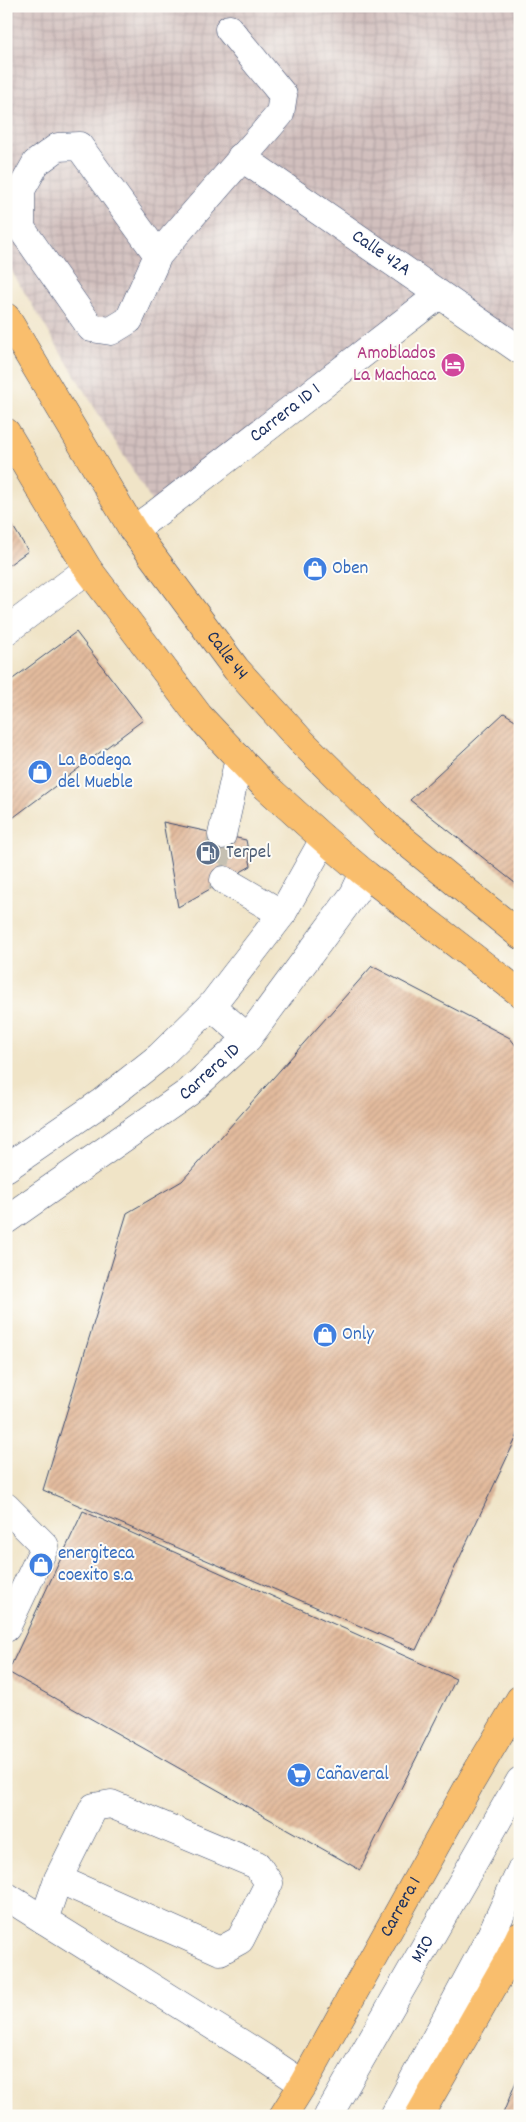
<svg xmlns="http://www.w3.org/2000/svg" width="526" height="2122" font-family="Dekko,sans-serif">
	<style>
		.industrial { fill: url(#industrial-grid) }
		.building { fill: url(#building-hatch) }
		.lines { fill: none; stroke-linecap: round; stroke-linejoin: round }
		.minor-tunnel { stroke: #c5c0b2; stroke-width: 28; stroke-dasharray: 28 14; stroke-linecap: butt }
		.minor-casing { stroke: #3b4a6e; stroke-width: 29 }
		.major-casing { stroke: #3b4a6e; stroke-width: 29 }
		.minor { stroke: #fff; stroke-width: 28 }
		.major { stroke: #f9be6d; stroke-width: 28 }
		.labels { text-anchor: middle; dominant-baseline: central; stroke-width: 4; stroke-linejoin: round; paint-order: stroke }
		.street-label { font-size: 19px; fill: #1b2f5e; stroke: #fdfcf7 }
		.hotel-label { font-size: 19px; fill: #b23c85; stroke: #fdfcf7; text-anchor: end }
		.shop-label { font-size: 19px; fill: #366cbe; stroke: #fdfcf7; text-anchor: start }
		.service-label { font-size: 19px; fill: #4e5e75; stroke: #fdfcf7; text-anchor: start }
	</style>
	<defs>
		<pattern id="industrial-grid" width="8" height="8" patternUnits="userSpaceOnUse" patternTransform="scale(1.25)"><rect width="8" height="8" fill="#d1bfbd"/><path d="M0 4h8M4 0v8" fill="none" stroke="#b3a4a5"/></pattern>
		<pattern id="building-hatch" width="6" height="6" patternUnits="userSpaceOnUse" patternTransform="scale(1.25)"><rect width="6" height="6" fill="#e3bb9d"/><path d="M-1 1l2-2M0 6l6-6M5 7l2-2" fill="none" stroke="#c2a18a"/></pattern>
	</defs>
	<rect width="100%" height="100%" fill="#fdfcf7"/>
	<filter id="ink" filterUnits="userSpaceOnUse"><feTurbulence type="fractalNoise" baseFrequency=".02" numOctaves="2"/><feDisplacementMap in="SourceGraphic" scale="10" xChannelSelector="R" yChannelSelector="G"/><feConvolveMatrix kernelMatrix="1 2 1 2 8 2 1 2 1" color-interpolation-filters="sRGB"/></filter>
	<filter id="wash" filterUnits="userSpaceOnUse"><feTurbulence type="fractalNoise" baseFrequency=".0096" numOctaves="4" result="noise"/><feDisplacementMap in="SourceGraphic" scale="20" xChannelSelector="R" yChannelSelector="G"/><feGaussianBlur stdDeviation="1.12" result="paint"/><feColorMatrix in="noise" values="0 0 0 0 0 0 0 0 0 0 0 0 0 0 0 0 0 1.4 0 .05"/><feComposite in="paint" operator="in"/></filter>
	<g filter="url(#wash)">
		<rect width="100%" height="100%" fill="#f0e4c7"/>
		<!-- industrial -->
		<polygon class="industrial" points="6,6 520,6 520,350 439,295 158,512 6,262"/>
		<g id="blocks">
			<!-- building -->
			<g class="building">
				<polygon points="6,515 28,551 6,567"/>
				<polygon points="76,632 143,720 6,823 6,684"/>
				<polygon points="504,713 520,723 520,887 410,800"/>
				<polygon points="163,822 246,840 251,866 178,907"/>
				<polygon points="372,966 510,1038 520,1051 520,1430 416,1650 43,1490 127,1213 182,1181"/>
				<polygon points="83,1511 456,1679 360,1870 8,1672"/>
				<polygon points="520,2072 520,2116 502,2116"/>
			</g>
		</g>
	</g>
	<g filter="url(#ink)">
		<use href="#blocks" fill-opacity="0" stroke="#3b4a6e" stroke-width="1"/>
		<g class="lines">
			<!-- minor-tunnel -->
			<polyline class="minor-tunnel" points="222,835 213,874 224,880"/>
			<defs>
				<g id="minor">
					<path id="s1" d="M241,157L520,350"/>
					<polyline points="158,255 79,146 58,147 36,163 21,190 21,228 91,328 111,331 129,320 158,255 280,114 283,95 229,29"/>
					<path id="s2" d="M133,530L158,512L439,295"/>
					<polyline points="6,631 88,569"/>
					<polyline points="222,835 239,758"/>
					<polyline points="224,880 282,914"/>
					<polyline points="211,1006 248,1038"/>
					<polyline points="6,1168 102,1102 159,1057 211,1006 282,914 324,839"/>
					<path id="s3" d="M6,1220L189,1092L248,1038L354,894L364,873"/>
					<polyline points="6,1507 45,1546 6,1628"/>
					<polyline points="58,1879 220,1951 240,1940 269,1883 257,1865 111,1804 94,1807 58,1879 44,1920 263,2057 303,2084"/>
					<polyline points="6,1896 44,1920"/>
					<path id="s4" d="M328,2116L520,1781"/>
					<polyline points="394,2116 491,1935 520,1872"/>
				</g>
				<g id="major">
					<path id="s5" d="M6,317L133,530L236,669L301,741L390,829L520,935"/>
					<polyline points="6,432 88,569 199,716 263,784 324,839 364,873 520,993"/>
					<path id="s6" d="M283,2116L303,2084L472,1780L520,1699"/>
					<polyline points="419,2116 510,1957 520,1936"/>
				</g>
			</defs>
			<!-- minor casing -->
			<use href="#minor" class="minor-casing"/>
			<!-- major casing -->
			<use href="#major" class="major-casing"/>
			<!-- minor -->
			<use href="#minor" class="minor"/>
			<!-- major -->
			<use href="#major" class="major"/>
		</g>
	</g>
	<!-- icons -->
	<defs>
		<symbol id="hotel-disc" viewBox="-11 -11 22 22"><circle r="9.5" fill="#d1479c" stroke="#fdfcf7"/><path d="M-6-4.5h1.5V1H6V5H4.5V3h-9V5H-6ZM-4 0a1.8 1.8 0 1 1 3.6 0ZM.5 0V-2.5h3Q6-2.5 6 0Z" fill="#fff"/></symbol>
		<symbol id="shop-disc" viewBox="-11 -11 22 22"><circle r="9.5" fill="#3f7fe0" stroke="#fdfcf7"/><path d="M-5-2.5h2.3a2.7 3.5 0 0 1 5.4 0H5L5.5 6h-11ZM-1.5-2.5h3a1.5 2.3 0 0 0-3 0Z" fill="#fff"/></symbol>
		<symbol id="fuel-disc" viewBox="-11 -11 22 22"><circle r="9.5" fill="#5c6f8a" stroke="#fdfcf7"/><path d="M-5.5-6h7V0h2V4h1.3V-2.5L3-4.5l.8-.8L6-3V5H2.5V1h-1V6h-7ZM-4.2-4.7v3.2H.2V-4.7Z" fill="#fff"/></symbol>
		<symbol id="supermarket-disc" viewBox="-11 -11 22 22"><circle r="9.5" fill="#3f7fe0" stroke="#fdfcf7"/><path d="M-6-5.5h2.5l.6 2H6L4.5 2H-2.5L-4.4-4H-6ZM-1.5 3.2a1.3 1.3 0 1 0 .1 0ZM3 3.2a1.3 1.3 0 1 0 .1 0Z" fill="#fff"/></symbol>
	</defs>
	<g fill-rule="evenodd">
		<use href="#hotel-disc" x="439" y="351" width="28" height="28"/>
		<use href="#shop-disc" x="301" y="555" width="28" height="28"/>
		<use href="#shop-disc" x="26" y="758" width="28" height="28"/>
		<use href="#fuel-disc" x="194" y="839" width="28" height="28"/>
		<use href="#shop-disc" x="311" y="1321" width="28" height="28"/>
		<use href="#shop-disc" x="27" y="1551" width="28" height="28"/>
		<use href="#supermarket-disc" x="285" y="1761" width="28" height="28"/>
	</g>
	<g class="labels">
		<!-- street labels -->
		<g class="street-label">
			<text stroke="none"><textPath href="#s1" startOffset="170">Calle 42A</textPath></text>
			<text stroke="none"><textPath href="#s2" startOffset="192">Carrera 1D 1</textPath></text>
			<text stroke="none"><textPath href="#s5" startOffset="405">Calle 44</textPath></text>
			<text stroke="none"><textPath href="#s3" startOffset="252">Carrera 1D</textPath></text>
			<text stroke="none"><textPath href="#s6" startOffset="240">Carrera 1</textPath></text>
			<text stroke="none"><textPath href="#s4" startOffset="192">MIO</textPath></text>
		</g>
		<!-- hotel labels -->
		<g class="hotel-label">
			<text x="436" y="354">Amoblados<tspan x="436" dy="22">La Machaca</tspan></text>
		</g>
		<!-- shop labels -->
		<g class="shop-label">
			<text x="332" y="569">Oben</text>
			<text x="58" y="761">La Bodega<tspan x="58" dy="22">del Mueble</tspan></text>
			<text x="342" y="1335">Only</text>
			<text x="58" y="1554">energiteca<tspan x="58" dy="22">coexito s.a</tspan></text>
			<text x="316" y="1775">Cañaveral</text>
		</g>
		<!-- service labels -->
		<g class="service-label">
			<text x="226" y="853">Terpel</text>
		</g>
	</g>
	<!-- margin -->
	<rect width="526" height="2122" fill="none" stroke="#fdfcf7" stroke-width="25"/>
</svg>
